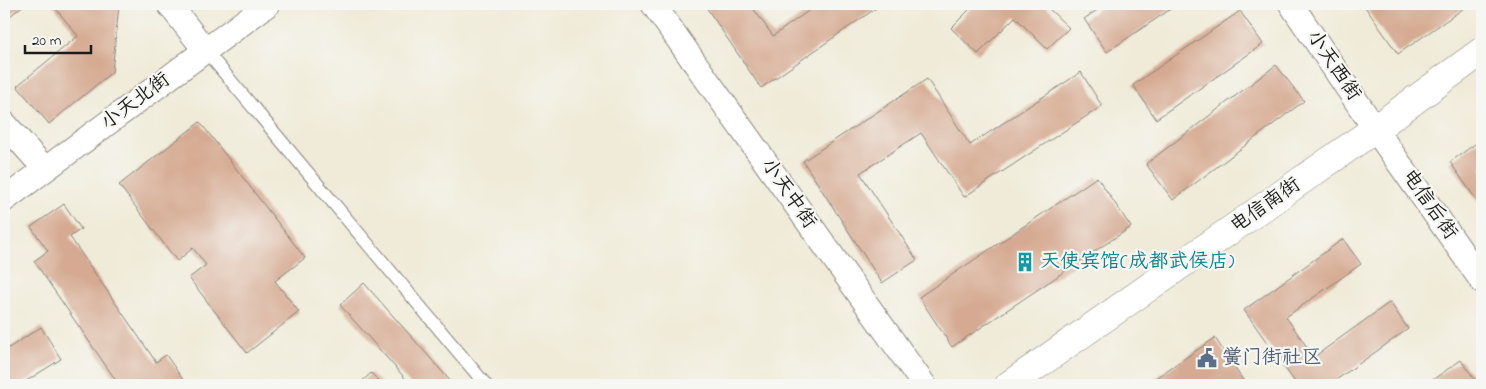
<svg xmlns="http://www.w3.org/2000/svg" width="1486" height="389" font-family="'Indie Flower','LXGW WenKai TC',sans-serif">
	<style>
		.building { fill: #d6aa92 }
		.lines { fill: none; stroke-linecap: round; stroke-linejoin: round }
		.lane-casing { stroke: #86847a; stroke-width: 14 }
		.street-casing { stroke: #86847a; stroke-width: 26 }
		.secondary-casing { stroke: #86847a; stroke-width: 29 }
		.lane { stroke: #fff; stroke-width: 12 }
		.street { stroke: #fff; stroke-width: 24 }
		.secondary { stroke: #fff; stroke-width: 28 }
		.labels { text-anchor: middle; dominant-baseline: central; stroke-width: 4.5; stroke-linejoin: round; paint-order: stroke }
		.street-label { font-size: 20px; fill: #1c1c1c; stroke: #f6f6f2 }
		.culture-label { font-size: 20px; fill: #0d838f; stroke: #f6f6f2; text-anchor: start }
		.service-label { font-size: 20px; fill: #4e5e75; stroke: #f6f6f2; text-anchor: start }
	</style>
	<rect width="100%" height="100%" fill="#f6f6f2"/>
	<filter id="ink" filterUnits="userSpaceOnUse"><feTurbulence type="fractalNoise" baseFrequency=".02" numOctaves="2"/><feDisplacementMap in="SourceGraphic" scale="10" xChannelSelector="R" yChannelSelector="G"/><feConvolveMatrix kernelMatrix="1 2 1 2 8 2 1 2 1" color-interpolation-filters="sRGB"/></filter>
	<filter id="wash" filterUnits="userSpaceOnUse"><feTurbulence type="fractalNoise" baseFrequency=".0096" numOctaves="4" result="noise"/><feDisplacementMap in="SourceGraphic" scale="20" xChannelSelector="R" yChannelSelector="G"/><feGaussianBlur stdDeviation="1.12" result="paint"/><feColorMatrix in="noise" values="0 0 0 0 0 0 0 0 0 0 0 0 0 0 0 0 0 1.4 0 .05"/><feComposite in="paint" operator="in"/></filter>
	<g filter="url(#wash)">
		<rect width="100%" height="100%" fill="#f0ebd8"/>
		<g id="blocks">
			<!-- building -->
			<g class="building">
				<polygon points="4,4 25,4 4,21"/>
				<polygon points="52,4 119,5 112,72 49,124 17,86 78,36"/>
				<polygon points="704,4 750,4 773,36 818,4 882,4 761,88"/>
				<polygon points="975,4 1044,4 1069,28 1047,49 1015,17 978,54 951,28"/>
				<polygon points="1106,4 1178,4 1107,52 1084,19"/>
				<polygon points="1363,4 1470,4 1398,54"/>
				<polygon points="1240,11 1263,44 1156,119 1133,85"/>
				<polygon points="1276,65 1304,101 1173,200 1146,164"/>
				<polygon points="1081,72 1102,106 964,197 921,133 860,173 917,260 882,283 803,161 927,79 970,145"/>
				<polygon points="200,122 305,258 275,281 299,312 247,353 189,278 206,265 193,248 177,261 119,185"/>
				<polygon points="1482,139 1482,208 1450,162"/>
				<polygon points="1097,177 1131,227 952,347 919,297"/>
				<polygon points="64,204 81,229 70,237 156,362 166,355 186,384 184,385 119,385 34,261 48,251 31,227"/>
				<polygon points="1343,239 1361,264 1286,317 1314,357 1390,302 1408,329 1329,385 1297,385 1244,310"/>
				<polygon points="364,283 454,385 411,385 340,305"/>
				<polygon points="41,327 61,359 20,385 4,385 4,351"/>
				<polygon points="1215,338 1246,385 1158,385 1154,379"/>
				<polygon points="1461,360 1479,385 1425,385"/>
				<polygon points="371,373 383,385 358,385"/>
			</g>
		</g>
	</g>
	<g filter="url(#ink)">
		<use href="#blocks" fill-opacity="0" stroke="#86847a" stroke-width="1"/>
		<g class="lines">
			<defs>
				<polyline id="lane" points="205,50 486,385"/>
				<g id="street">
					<polyline points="169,4 205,50"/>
					<polyline points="653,4 924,385"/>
					<polyline points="1291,4 1375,129 1482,281"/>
					<polyline points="4,123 45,169"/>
					<polyline points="4,200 268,4"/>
				</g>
				<polyline id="secondary" points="1009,385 1375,129 1482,51"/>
			</defs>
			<!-- lane casing -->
			<use href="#lane" class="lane-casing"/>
			<!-- street casing -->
			<use href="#street" class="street-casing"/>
			<!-- secondary casing -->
			<use href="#secondary" class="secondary-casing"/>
			<!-- lane -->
			<use href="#lane" class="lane"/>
			<!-- street -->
			<use href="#street" class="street"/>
			<!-- secondary -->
			<use href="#secondary" class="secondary"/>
		</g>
	</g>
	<!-- icons -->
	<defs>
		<symbol id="building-bare" viewBox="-9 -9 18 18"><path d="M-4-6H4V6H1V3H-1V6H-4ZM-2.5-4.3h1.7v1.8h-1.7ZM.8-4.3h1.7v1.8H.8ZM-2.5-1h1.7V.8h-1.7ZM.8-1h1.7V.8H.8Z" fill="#0f9aa8" stroke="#f6f6f2" stroke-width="2.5" paint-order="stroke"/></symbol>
		<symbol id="civic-bare" viewBox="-9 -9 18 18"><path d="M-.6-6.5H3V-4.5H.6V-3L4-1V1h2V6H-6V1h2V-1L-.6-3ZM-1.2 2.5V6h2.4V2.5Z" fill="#5c6f8a" stroke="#f6f6f2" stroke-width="2.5" paint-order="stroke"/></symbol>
	</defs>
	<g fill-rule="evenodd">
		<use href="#building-bare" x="1011" y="248" width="28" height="28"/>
		<use href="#civic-bare" x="1193" y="344" width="28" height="28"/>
	</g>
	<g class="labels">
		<!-- street labels -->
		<g class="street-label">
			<text transform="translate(1333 66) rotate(56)">小天西街</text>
			<text transform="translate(136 102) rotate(-37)">小天北街</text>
			<text transform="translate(788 194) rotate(55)">小天中街</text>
			<text transform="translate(1429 205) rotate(55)">电信后街</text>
			<text transform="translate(1266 206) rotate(-35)">电信南街</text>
		</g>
		<!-- culture labels -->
		<g class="culture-label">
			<text x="1040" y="262">天使宾馆(成都武侯店)</text>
		</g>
		<!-- service labels -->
		<g class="service-label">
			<text x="1222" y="358">黉门街社区</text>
		</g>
	</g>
	<!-- margin -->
	<rect width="1486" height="389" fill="none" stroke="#f6f6f2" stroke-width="20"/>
	<!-- scale -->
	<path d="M25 45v8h66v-8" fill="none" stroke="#1c1c1c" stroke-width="2.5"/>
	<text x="32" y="45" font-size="15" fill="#1c1c1c" stroke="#f6f6f2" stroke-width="4" paint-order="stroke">20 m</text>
</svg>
